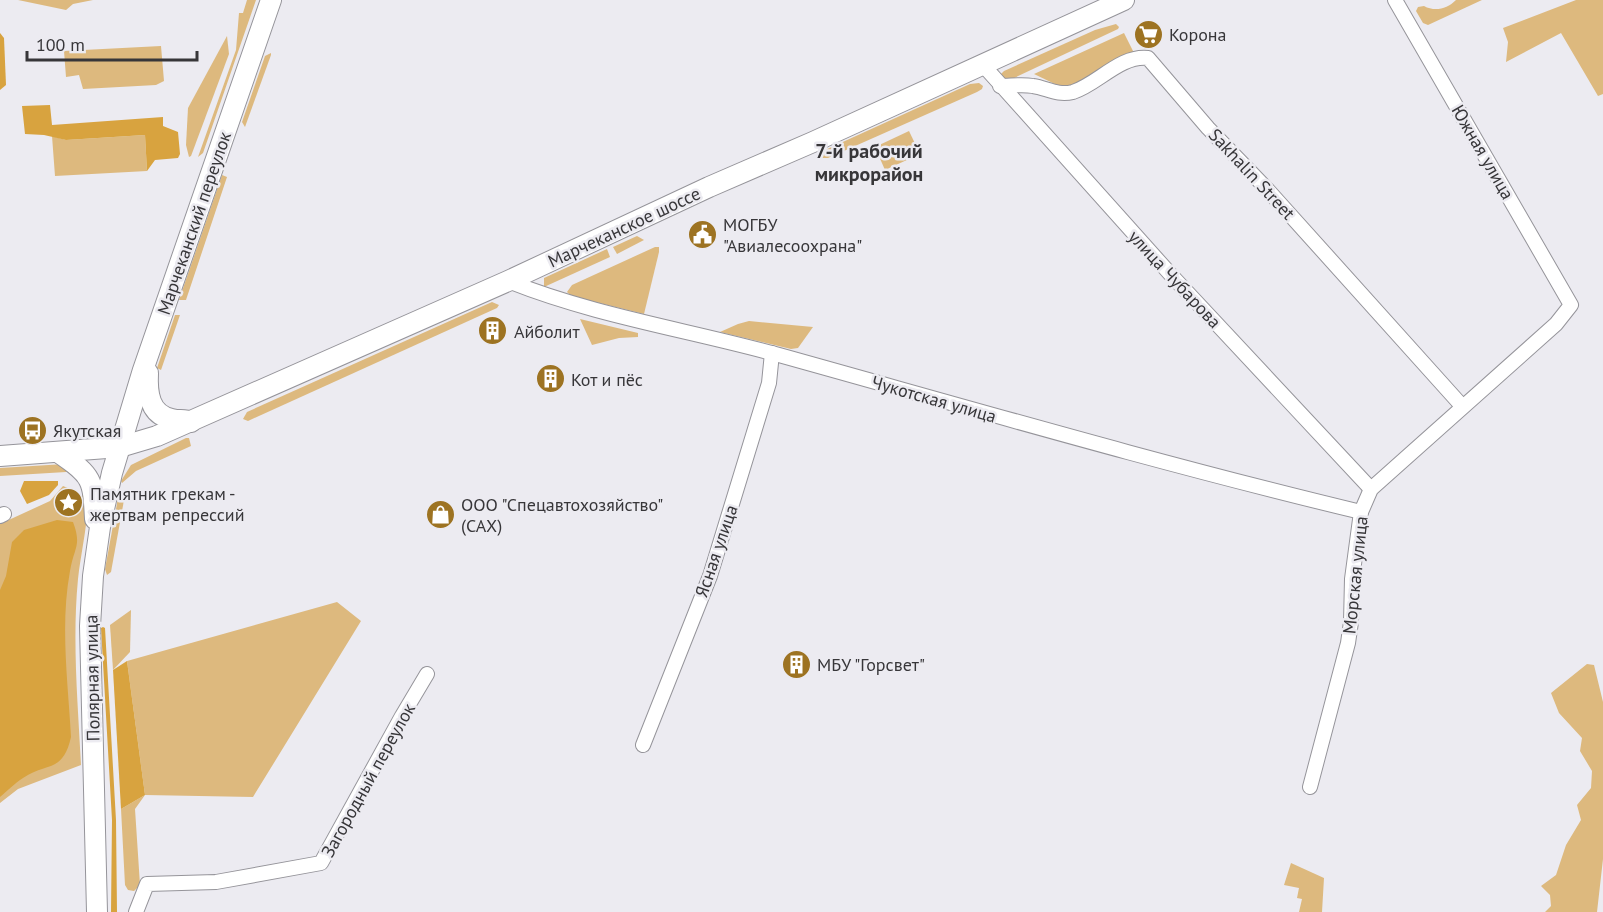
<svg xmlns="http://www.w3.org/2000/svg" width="1603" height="912" font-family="'PT Sans',sans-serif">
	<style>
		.green { fill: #ddb97e }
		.forest { fill: #d8a33f }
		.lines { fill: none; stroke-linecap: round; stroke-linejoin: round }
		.street-casing { stroke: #95949a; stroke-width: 16 }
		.secondary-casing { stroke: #95949a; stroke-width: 22 }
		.street { stroke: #fff; stroke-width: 14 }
		.secondary { stroke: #fff; stroke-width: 20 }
		.labels { text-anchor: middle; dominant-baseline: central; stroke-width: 5; stroke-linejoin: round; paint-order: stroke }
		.poi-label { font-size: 18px; fill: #373639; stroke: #ecebf1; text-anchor: start }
		.street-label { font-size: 18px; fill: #373639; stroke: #ecebf1 }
		.neighbourhood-label { font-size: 20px; font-weight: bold; fill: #373639; stroke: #ecebf1 }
	</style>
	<rect width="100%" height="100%" fill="#ecebf1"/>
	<!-- green -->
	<g class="green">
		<polygon points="18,0 93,0 73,4 66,10"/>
		<polygon points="247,0 256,0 203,153 198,157 236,50 239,13 243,13"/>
		<path d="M1456,0H1482L1428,25L1423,23L1416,11L1418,7L1424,6C1435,12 1447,9 1456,0Z"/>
		<polygon points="1576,0 1603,0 1603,94 1598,96 1561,33 1506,62 1508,42 1503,28"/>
		<polygon points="1116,24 1119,27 1118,29 1012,79 1005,81 1000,75 1004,71 1095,30"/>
		<polygon points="1124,33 1135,55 1070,86 1059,86 1034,74"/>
		<polygon points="227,36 229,54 191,156 189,157 186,145 188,108"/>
		<polygon points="161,46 164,81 156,85 83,89 79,75 66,77 64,51"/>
		<polygon points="271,53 271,55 245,127 242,122 265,56"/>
		<polygon points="979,83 983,86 982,89 977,92 828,158 822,158 823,151 970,84"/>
		<polygon points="909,131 920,154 885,170 875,147"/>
		<polygon points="145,135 147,171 55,176 52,136 66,140"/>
		<polygon points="222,175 227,177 186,300 179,300"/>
		<polygon points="637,236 644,240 617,254 613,247"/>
		<polygon points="655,247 659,247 659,252 644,314 571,296 567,292 572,285"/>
		<polygon points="607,249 610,257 544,287 544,278"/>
		<polygon points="492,302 499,305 497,308 248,421 243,419 247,412"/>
		<polygon points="175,315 180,315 161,370 157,368"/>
		<polygon points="580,319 638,333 638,337 619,338 592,345"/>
		<polygon points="749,321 813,327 798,348 791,349 720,332 738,324"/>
		<polygon points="186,438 189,438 191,446 136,471 122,483 121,481 131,465"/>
		<polygon points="65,464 67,471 66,472 0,476 0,468"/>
		<path d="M63,486L75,491L72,494L68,492L58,504L71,516L81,504L78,500L83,495L88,496C88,524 81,552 78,579C72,641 78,704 81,765L18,789L0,803V524L50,501Z"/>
		<polygon points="118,498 124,500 111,572 107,575 105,569"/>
		<polygon points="337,602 361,621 253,797 145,795 135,809 140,885 134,891 128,890 125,885 121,809 145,795 127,661"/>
		<polygon points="131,610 130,652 113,670 110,625"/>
		<polygon points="1587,664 1594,665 1603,702 1603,859 1597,912 1545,912 1551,906 1550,895 1541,886 1556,875 1566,845 1581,820 1577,805 1591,788 1592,771 1580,751 1582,738 1559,713 1551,693"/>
		<polygon points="1291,863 1324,878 1322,912 1299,912 1302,899 1297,898 1299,888 1284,885"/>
	</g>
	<!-- forest -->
	<g class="forest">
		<polygon points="0,33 4,38 6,85 0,90"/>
		<polygon points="50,105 52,125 163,117 163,126 178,132 180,154 178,158 155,160 147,171 145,135 66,140 44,135 25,134 22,106"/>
		<polygon points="24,481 58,481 58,485 49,495 27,504 20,491"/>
		<path d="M57,520L73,522C82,546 74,547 70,571C60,625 68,682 71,737C63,773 47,762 23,778C15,783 7,791 0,797V590L6,576L12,542L24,530Z"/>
		<polygon points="103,627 105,628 116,820 117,912 111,912 112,820 101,628"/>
		<polygon points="127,661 145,795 121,809 113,670"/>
	</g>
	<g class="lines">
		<defs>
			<g id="street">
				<polyline points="983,65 1172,276 1371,489"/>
				<path d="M1000,86C1011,86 1022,84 1033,86C1047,88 1057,96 1073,92C1098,84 1120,55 1148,58L1208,128L1266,188L1462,406"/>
				<path d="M508,281C595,316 689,330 779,355C973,409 1165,465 1361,512"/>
				<polyline points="0,516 4,514"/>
				<polyline points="643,745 710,576 769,383 772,353"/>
				<polyline points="1310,787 1348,643 1351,622 1352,579 1361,512 1371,489 1556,324 1571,305 1395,0"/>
				<polyline points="136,912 147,884 216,882 321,863 402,716 427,674"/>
			</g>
			<g id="secondary">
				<path d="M148,373C147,392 149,415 172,419C179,421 184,419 191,422"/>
				<path d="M59,453C93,476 93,480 95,519"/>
				<polyline points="0,456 120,447 157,436 508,281 709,187 813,142 1124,0"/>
				<polyline points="97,912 90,626 93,576 100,527 112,473 143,370 271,0"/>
			</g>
		</defs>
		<!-- street casing -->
		<use href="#street" class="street-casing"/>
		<!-- secondary casing -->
		<use href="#secondary" class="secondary-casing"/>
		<!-- street -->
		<use href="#street" class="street"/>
		<!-- secondary -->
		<use href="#secondary" class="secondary"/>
	</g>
	<!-- icons -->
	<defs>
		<symbol id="supermarket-disc" viewBox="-11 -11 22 22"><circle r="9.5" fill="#9d7322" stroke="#ecebf1"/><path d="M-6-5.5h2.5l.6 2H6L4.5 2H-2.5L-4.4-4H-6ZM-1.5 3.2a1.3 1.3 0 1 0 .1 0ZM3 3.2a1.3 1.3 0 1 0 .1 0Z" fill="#fff"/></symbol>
		<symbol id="civic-disc" viewBox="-11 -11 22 22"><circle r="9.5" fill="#9d7322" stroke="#ecebf1"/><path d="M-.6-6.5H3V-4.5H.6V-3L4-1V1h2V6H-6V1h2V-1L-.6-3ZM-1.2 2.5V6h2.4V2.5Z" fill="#fff"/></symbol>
		<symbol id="building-disc" viewBox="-11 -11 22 22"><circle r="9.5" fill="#9d7322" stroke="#ecebf1"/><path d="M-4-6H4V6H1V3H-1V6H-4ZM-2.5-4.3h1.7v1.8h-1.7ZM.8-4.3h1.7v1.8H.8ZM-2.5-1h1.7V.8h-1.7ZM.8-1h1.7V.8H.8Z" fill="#fff"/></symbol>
		<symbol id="bus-disc" viewBox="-11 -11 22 22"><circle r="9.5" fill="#9d7322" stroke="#ecebf1"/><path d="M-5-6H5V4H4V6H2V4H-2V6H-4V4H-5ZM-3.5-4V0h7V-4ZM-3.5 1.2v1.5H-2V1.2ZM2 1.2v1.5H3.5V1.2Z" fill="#fff"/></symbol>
		<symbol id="sight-disc" viewBox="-11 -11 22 22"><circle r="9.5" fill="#9d7322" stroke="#ecebf1"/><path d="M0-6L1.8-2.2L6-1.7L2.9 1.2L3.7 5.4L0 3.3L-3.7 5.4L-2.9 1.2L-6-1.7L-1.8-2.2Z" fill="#fff"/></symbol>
		<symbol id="shop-disc" viewBox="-11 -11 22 22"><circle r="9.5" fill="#9d7322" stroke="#ecebf1"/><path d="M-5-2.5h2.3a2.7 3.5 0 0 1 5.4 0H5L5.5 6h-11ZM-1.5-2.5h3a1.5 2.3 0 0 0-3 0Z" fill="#fff"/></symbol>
	</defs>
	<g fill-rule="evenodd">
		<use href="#supermarket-disc" x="1132" y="18" width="33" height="33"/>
		<use href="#civic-disc" x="686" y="218" width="33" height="33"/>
		<use href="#building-disc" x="476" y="314" width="33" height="33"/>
		<use href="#building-disc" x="534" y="362" width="33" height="33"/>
		<use href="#bus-disc" x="16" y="414" width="33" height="33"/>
		<use href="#sight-disc" x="52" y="486" width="33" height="33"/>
		<use href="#shop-disc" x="424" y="498" width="33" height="33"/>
		<use href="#building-disc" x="780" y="648" width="33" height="33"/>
	</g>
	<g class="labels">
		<!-- poi labels -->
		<g class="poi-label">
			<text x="1169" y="34">Корона</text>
			<text x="723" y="224">МОГБУ<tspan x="723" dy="21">"Авиалесоохрана"</tspan></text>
			<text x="514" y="331">Айболит</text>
			<text x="571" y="379">Кот и пёс</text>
			<text x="53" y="430">Якутская</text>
			<text x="90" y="493">Памятник грекам -<tspan x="90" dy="21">жертвам репрессий</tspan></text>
			<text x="461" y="504">ООО "Спецавтохозяйство"<tspan x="461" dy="21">(САХ)</tspan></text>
			<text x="817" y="664">МБУ "Горсвет"</text>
		</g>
		<!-- street labels -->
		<g class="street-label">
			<text transform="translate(1483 152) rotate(60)">Южная улица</text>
			<text transform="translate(1252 174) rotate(47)">Sakhalin Street</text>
			<text transform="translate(194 223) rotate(-71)">Марчеканский переулок</text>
			<text transform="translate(624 227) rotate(-25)">Марчеканское шоссе</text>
			<text transform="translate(1175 279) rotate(47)">улица Чубарова</text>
			<text transform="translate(934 399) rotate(16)">Чукотская улица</text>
			<text transform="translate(716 551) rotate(-71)">Ясная улица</text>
			<text transform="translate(1355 575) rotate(-84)">Морская улица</text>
			<text transform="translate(92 678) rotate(-91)">Полярная улица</text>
			<text transform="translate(368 780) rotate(-61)">Загородный переулок</text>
		</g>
		<!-- neighbourhood labels -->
		<g class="neighbourhood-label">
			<text x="869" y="151">7-й рабочий<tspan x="869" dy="23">микрорайон</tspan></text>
		</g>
	</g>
	<!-- scale -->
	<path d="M27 51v9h170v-9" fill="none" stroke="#373639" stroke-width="3"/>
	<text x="36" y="51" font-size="18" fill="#373639" stroke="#ecebf1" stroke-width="4.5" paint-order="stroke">100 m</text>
</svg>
